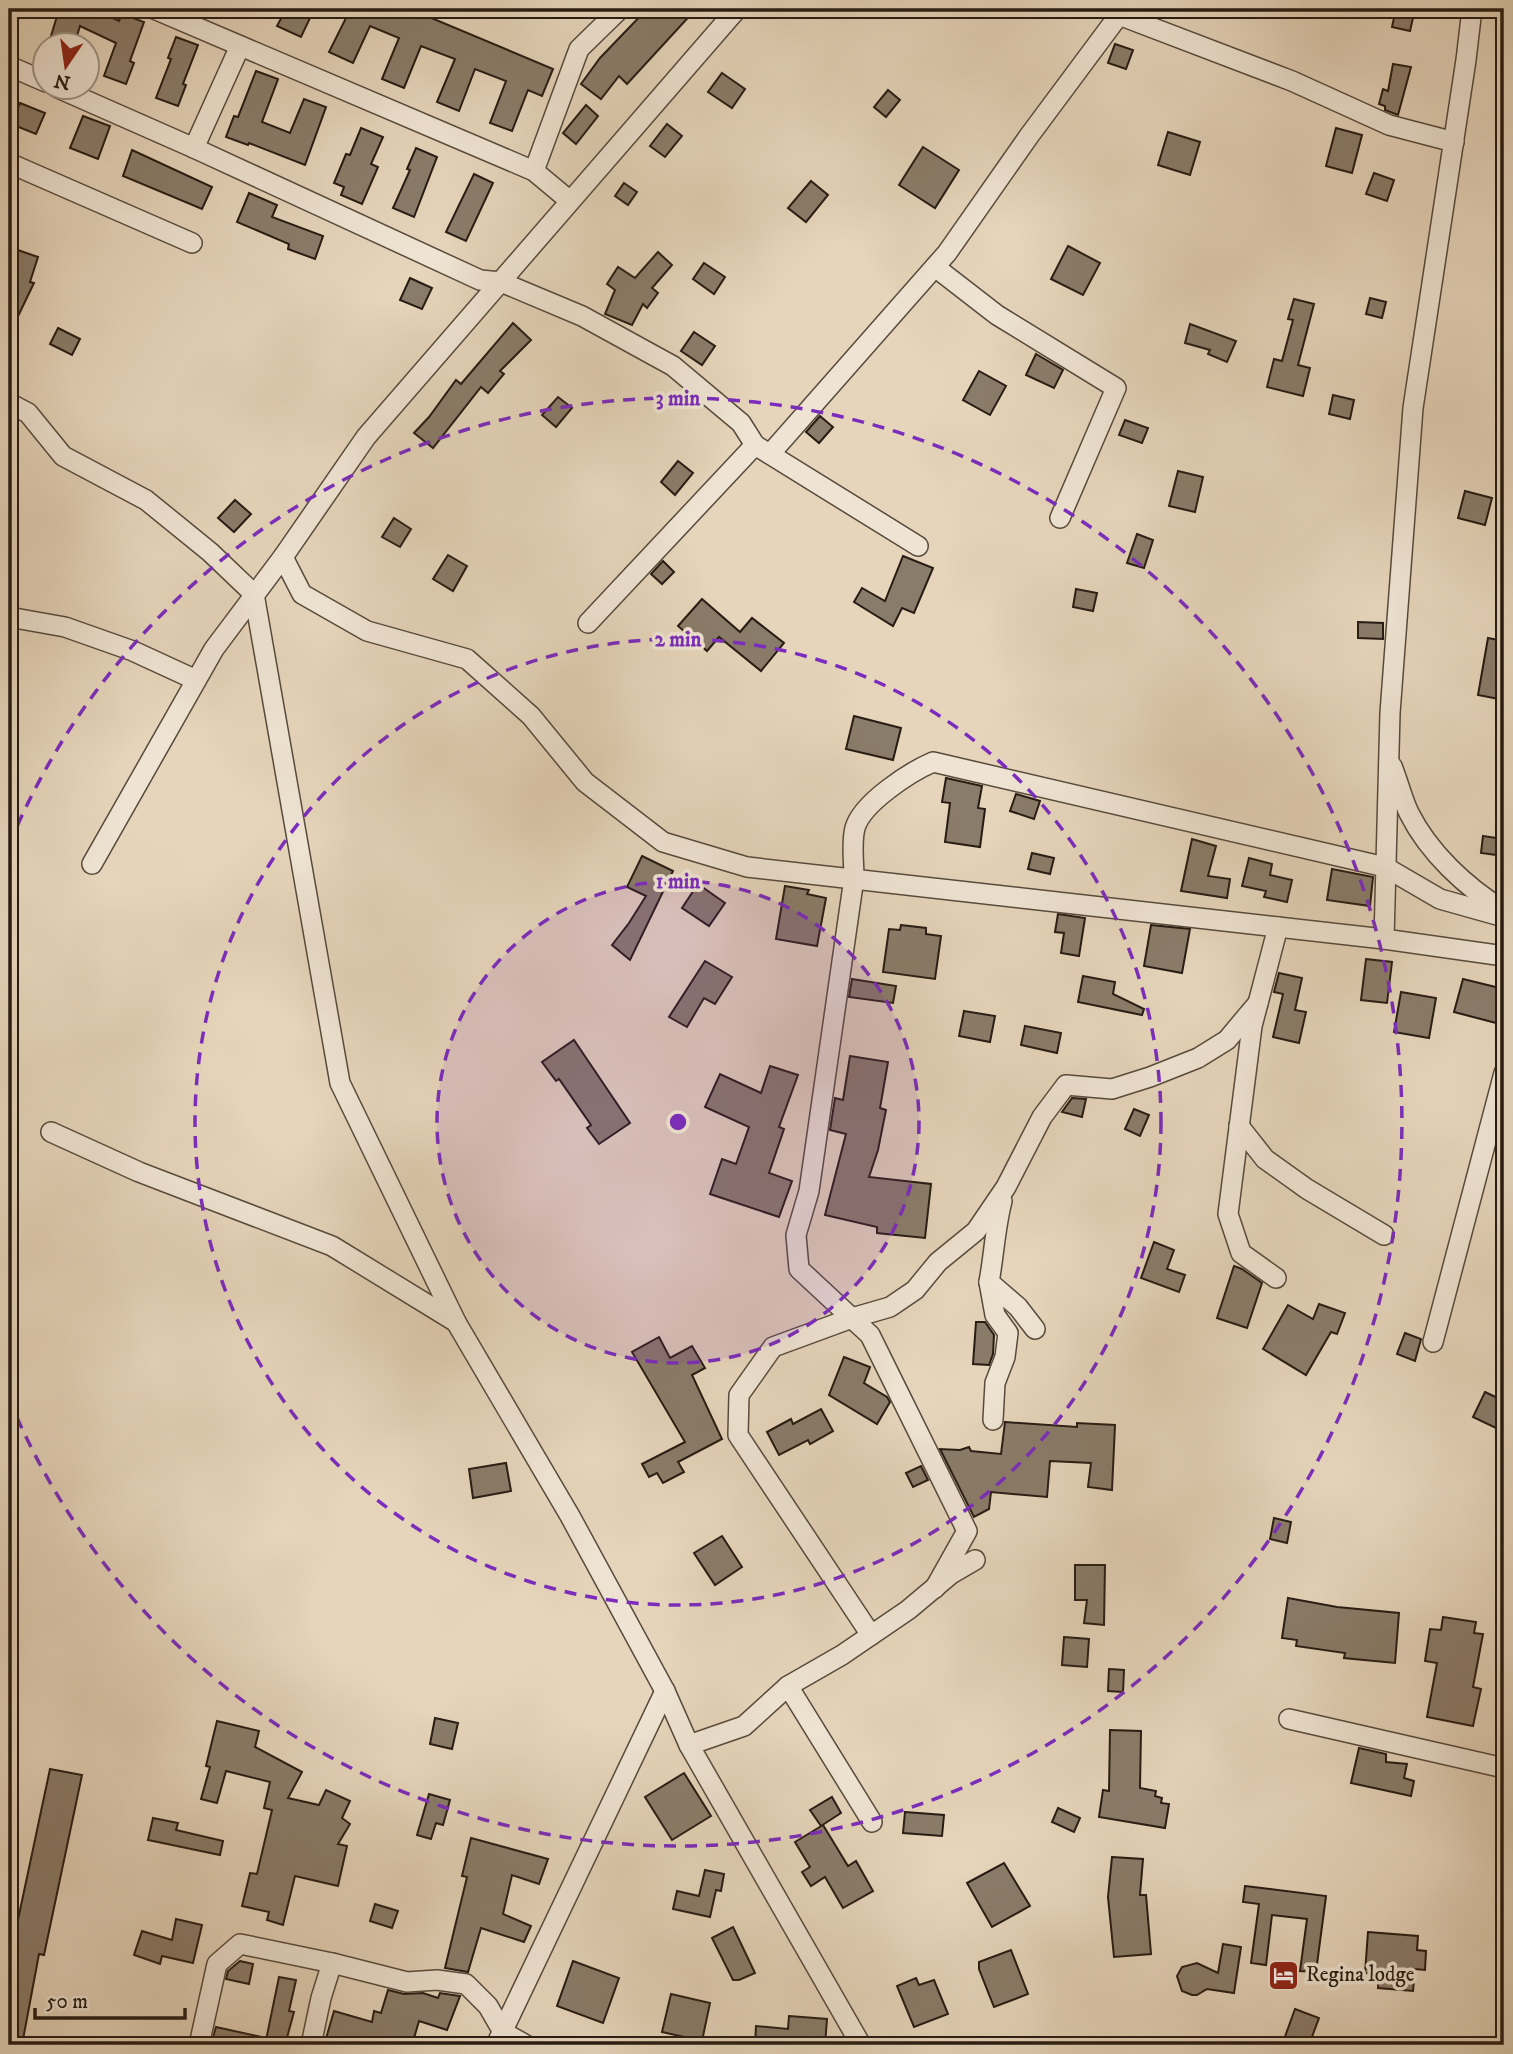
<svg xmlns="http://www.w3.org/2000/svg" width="1513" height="2054" font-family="'IM FELL DW Pica',serif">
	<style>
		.building { fill: #8a7c6a; stroke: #271b13; stroke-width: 2 }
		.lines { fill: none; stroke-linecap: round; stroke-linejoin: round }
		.street-casing { stroke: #574a3d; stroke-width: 22 }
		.street { stroke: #efe4d3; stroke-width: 19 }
		.ring { fill: none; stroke: #7b2cbf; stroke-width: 3.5; stroke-dasharray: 12 9 }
		.labels { text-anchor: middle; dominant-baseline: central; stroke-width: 7; stroke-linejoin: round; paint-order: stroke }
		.poi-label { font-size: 21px; fill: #271b13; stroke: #efe4d3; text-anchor: start }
		.centre { fill: #7b2cbf; stroke: #efe4d3; stroke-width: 3.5 }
		.ring-label { font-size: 21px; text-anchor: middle; font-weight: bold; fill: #7b2cbf; stroke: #efe4d3; stroke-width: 7; stroke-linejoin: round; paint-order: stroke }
	</style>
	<rect width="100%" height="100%" fill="#e6d5bb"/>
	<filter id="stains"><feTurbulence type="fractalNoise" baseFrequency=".00286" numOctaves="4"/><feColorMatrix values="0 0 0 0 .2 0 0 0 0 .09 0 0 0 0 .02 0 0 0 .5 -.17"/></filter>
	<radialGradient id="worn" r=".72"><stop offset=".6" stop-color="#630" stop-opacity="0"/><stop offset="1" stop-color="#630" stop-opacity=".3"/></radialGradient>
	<!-- building -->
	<g class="building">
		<polygon points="41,9 93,9 119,21 122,14 144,22 130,61 134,63 126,84 104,76 116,43 80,26 74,46 48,46 57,16"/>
		<polygon points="286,9 291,9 310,18 301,37 277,26"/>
		<polygon points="331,9 410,9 553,69 542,96 528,90 512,131 490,123 506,81 475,69 459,111 437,102 455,59 421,46 404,88 382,79 399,38 370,26 353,63 329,52 347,16"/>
		<polygon points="647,9 696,9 627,84 619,76 601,99 581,84 600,58"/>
		<polygon points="1396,9 1415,9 1410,31 1392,27"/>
		<polygon points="176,37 198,45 183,84 186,85 178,106 156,98 171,59 168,58"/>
		<polygon points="1115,44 1133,50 1126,69 1108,63"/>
		<polygon points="1393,64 1411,67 1398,115 1385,110 1385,106 1379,104 1383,89 1388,91"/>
		<polygon points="256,71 278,79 262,122 290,133 304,99 326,107 305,165 249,143 248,145 226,137 234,116 238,117"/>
		<polygon points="722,73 745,89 732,108 708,92"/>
		<polygon points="888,90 900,100 886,117 874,107"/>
		<polygon points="20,103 45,113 36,134 11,124"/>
		<polygon points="586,105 598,116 576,144 563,133"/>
		<polygon points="83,116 110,126 98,159 70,148"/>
		<polygon points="667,124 682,136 665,157 650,146"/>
		<polygon points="361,128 383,137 371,164 378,167 362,204 341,195 344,187 334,183 346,154 350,155"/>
		<polygon points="1336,128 1362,135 1352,173 1326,166"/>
		<polygon points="1168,132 1200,142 1190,175 1158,165"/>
		<polygon points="923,147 959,170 935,208 899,185"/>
		<polygon points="416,148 437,157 414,217 393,208 410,170 407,169"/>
		<polygon points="132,150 212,187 202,209 123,176"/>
		<polygon points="1374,173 1394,180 1387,201 1366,194"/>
		<polygon points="474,174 493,183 466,241 446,232"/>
		<polygon points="811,181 828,195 806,222 788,208"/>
		<polygon points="624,183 637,192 628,205 615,196"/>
		<polygon points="249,193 277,205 272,217 323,236 315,259 288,249 289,244 237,222"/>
		<polygon points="1068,246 1100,263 1083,295 1051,279"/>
		<polygon points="9,247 38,257 30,282 34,283 9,335"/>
		<polygon points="658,252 672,265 652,288 658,293 647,308 643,304 632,325 605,314 615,290 607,284 618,267 635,278"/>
		<polygon points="704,263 725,277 714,294 693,279"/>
		<polygon points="410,278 432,288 422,309 400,300"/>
		<polygon points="1370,298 1386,302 1382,318 1366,314"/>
		<polygon points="1294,299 1314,304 1298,365 1310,368 1303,396 1267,387 1274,359 1282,361 1293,320 1288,319"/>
		<polygon points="513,323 531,340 500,371 504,374 488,393 481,387 433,448 414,433 429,417 456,380 461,384"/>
		<polygon points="1190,324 1236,341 1227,362 1208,354 1210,350 1185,343"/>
		<polygon points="58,328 80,339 72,355 50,344"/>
		<polygon points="694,332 715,346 702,365 681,351"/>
		<polygon points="1036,354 1063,370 1054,388 1026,375"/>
		<polygon points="979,371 1006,386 990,415 963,400"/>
		<polygon points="1333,395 1354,400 1350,419 1329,414"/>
		<polygon points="558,397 572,408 556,427 542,415"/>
		<polygon points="820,416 833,427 819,443 806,432"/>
		<polygon points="1125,420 1148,428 1142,443 1119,435"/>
		<polygon points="678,461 693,473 675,495 661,482"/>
		<polygon points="1178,471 1203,477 1195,512 1169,506"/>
		<polygon points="1465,491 1492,498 1485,525 1458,518"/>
		<polygon points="235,500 251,514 234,532 218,518"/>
		<polygon points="394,518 411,529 400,547 382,537"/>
		<polygon points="1137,534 1153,540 1144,568 1127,563"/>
		<polygon points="448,555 467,566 453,591 433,579"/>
		<polygon points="903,556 933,568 914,613 902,608 893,626 854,602 862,588 885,601"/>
		<polygon points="663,561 674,572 662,584 651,574"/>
		<polygon points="1076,589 1097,593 1093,611 1073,607"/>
		<polygon points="702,599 740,632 752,618 784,643 761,671 719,637 707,651 678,626"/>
		<polygon points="1358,622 1383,623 1383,639 1358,638"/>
		<polygon points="1488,638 1504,641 1504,700 1478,695"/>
		<polygon points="854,716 901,728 893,760 846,749"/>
		<polygon points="946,778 982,786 978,808 985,809 980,847 945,842 950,803 942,802"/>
		<polygon points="1016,794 1040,801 1034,819 1010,811"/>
		<polygon points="1483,836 1504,839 1504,856 1481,853"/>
		<polygon points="1192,839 1216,846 1208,876 1230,879 1227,898 1181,891"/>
		<polygon points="1032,853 1054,858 1050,874 1028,869"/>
		<polygon points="642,856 673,871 630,960 612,945 629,923 646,896 627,887"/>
		<polygon points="1249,858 1272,864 1270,875 1292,880 1287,902 1264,897 1266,891 1242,886"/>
		<polygon points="1332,869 1373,877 1370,906 1327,900"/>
		<polygon points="698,884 725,903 709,926 682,908"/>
		<polygon points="785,886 809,890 807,894 826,898 817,946 776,939"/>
		<polygon points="1058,914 1085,918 1079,956 1061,953 1064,933 1055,932"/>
		<polygon points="901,925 926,928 926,934 941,936 935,979 883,972 889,929 900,930"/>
		<polygon points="1151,925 1190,929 1182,973 1144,966"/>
		<polygon points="1366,959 1392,962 1387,1003 1361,1000"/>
		<polygon points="705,961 732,977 715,1004 704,998 687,1027 669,1017"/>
		<polygon points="1279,973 1302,978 1295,1010 1306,1012 1299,1043 1273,1037 1283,994 1274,992"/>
		<polygon points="1083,976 1115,982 1113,994 1144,1009 1142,1015 1078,1002"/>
		<polygon points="852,979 896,986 893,1003 849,997"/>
		<polygon points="1463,979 1504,989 1496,1023 1454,1012"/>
		<polygon points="1401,992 1436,998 1429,1038 1394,1032"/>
		<polygon points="964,1011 995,1016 990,1042 959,1036"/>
		<polygon points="1025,1026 1061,1033 1057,1053 1021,1045"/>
		<polygon points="574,1040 630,1123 599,1144 587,1128 591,1125 559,1079 556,1081 542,1062"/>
		<polygon points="850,1056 888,1062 880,1108 886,1110 878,1150 869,1177 931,1184 925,1238 877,1233 877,1227 825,1215 846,1134 830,1130 835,1098 843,1100"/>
		<polygon points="770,1066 798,1075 779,1127 784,1129 769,1173 792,1181 779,1217 710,1194 722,1159 736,1164 749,1127 705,1107 720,1074 761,1093"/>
		<polygon points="1072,1098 1086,1099 1082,1117 1062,1112"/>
		<polygon points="1134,1109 1149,1115 1140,1136 1125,1129"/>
		<polygon points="1154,1242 1174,1250 1167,1269 1185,1275 1179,1292 1141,1278"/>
		<polygon points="1234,1266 1242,1269 1262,1283 1247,1328 1217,1318"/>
		<polygon points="1319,1304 1345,1313 1337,1334 1331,1332 1306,1375 1263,1349 1288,1305 1313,1319"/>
		<polygon points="976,1322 985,1322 994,1335 993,1354 989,1365 973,1364"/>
		<polygon points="1405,1333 1421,1339 1415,1361 1397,1354"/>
		<polygon points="659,1337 670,1358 692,1346 705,1368 692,1375 722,1439 678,1462 684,1472 663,1483 657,1473 649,1477 642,1464 685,1442 632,1352"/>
		<polygon points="844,1357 870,1367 864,1383 887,1397 890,1402 877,1424 829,1395"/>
		<polygon points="1485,1392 1504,1401 1504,1416 1498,1429 1473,1417"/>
		<polygon points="821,1409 833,1431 810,1444 808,1440 779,1455 767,1432 791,1419 793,1424"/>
		<polygon points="1005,1422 1077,1427 1077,1423 1115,1425 1112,1490 1088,1487 1091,1463 1050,1461 1047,1497 991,1492 989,1509 974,1517 940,1449 960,1450 969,1447 971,1451 1001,1454"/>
		<polygon points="506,1463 511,1491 473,1498 469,1469"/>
		<polygon points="921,1466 928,1480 913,1487 906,1473"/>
		<polygon points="1274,1518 1291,1522 1287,1543 1270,1539"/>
		<polygon points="722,1536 742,1567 715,1585 694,1553"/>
		<polygon points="1075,1565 1105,1565 1104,1625 1084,1623 1087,1600 1075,1600"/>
		<polygon points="1288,1598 1337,1607 1399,1613 1395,1663 1344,1658 1345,1653 1296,1646 1297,1640 1282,1638"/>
		<polygon points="1443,1617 1476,1622 1474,1633 1483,1634 1473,1687 1481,1689 1473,1726 1427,1717 1437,1663 1425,1661 1430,1629 1441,1630"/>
		<polygon points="1064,1637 1089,1639 1087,1667 1062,1665"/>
		<polygon points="1109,1669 1124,1670 1123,1692 1108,1691"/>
		<polygon points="435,1718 458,1723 452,1749 430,1744"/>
		<polygon points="217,1721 259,1731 255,1747 302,1772 288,1798 319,1805 326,1790 350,1801 342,1818 350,1824 338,1844 347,1846 338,1886 295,1876 283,1925 267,1920 269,1912 242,1906 250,1873 257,1874 272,1810 264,1808 270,1782 226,1771 217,1803 201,1799 210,1767 206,1766"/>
		<polygon points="1110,1730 1141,1731 1140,1788 1156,1791 1155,1796 1162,1798 1161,1803 1169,1804 1165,1828 1099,1817 1103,1790 1109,1791"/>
		<polygon points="1359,1748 1386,1754 1386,1762 1407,1764 1404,1778 1414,1781 1411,1796 1351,1783"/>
		<polygon points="50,1769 82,1775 44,1955 39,1954 22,2045 9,2045 9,1962"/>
		<polygon points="684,1773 711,1816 672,1840 645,1797"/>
		<polygon points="429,1794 450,1800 443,1825 436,1823 431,1839 417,1835"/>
		<polygon points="832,1797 841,1813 821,1826 810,1810"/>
		<polygon points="1058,1808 1080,1818 1074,1832 1052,1822"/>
		<polygon points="905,1812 944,1815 942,1836 903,1833"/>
		<polygon points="153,1818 178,1823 176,1830 223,1841 220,1855 148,1840"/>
		<polygon points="823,1825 848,1866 856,1861 873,1891 843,1908 825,1877 811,1886 802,1872 810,1867 795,1842"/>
		<polygon points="471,1838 548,1859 539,1884 512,1875 503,1914 531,1926 524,1942 481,1928 468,1972 445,1968 467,1877 462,1876"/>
		<polygon points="1112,1857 1143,1859 1140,1895 1146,1895 1151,1954 1114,1957 1108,1897"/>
		<polygon points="1004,1863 1030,1906 992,1927 967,1883"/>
		<polygon points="705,1870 724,1874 721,1891 716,1890 710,1917 673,1909 677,1891 699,1896"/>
		<polygon points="1245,1886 1326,1896 1316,1972 1300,1971 1307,1919 1272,1915 1266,1965 1251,1963 1259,1904 1243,1902"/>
		<polygon points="375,1904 398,1911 392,1928 370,1921"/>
		<polygon points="176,1919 202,1925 193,1963 162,1956 160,1964 134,1955 142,1931 172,1940"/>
		<polygon points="733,1927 755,1973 739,1980 733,1980 712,1938"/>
		<polygon points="1368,1932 1418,1936 1417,1950 1426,1951 1425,1970 1415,1969 1413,1991 1378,1988 1379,1974 1365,1973"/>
		<polygon points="1223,1944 1241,1947 1234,1993 1207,1989 1197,1995 1192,1995 1182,1991 1177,1976 1182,1967 1197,1963 1218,1973"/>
		<polygon points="1011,1950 1028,1994 994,2007 979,1969 979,1962"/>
		<polygon points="240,1961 253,1964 249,1984 226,1979 228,1971"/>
		<polygon points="573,1961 619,1978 603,2023 557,2006"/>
		<polygon points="279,1977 296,1980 289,2011 294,2012 285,2045 265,2045"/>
		<polygon points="916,1978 919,1985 934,1980 948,2014 914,2027 897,1986"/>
		<polygon points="388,1990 404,1994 423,1993 438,1998 440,1993 460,1996 447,2030 419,2021 412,2045 337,2045 325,2042 334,2011 372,2022 374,2011 381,2013"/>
		<polygon points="671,1994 710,2003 702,2041 662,2032"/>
		<polygon points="1295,2009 1319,2018 1309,2045 1282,2045"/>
		<polygon points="789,2016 827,2019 825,2045 755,2045 756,2026 788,2029"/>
		<polygon points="216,2027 266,2038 264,2045 230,2045 212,2041"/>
	</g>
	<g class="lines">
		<defs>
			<g id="street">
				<polyline points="154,9 534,171 570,201"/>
				<polyline points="737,9 366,437 283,557 302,594 367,631 467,659 531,716 585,782 663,842 747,867 1384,939 1504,956"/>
				<polyline points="1109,10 1119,15 1292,81 1389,125 1454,142"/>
				<polyline points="9,66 46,82"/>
				<polyline points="58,88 194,148 480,280 501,282 582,316 673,366 741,423 755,445 918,546"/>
				<polyline points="194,148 240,46"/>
				<polyline points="9,163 192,243"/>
				<polyline points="534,171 579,49 620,9"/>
				<polyline points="935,267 997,315 1116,388 1060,518"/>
				<polyline points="9,403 28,413 63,456 146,500 210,552 254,594 340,1083 456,1322"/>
				<polyline points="770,454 947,253 1029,136 1119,15"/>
				<polyline points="9,617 65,627 133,651 196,680"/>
				<polyline points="588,623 755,445"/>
				<path d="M1392,766C1398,781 1402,798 1409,813C1429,853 1466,887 1503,910"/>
				<polyline points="92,864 214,649 283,557"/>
				<polyline points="1384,939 1390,713 1413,408 1466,60 1472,9"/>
				<polyline points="1239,1126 1265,1159 1307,1189 1384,1235"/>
				<polyline points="51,1132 139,1172 332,1246 456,1322 570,1516 665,1691 689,1745 861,2045"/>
				<path d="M1002,1201C995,1228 994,1255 989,1282L1018,1307L1035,1329"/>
				<polyline points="1276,1278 1241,1253 1228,1214 1252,1026 1278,927"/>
				<polyline points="989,1282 995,1315 1008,1333 1005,1357 995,1383 993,1420"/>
				<polyline points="1433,1342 1504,1073"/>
				<path d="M935,1588L967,1531L870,1335L799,1269L796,1235L809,1191L854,878C854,863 851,843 855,828C862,803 910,772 933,762L1385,867L1440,899L1504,917"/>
				<polyline points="871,1635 738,1435 739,1395 773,1347 852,1318 890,1307 915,1290 938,1262 976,1231 1006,1187 1042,1117 1066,1085 1112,1089 1150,1077 1198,1058 1227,1040 1258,1003"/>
				<polyline points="788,1686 872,1822"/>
				<polyline points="1289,1719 1504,1768"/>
				<polyline points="689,1745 744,1726 788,1686 842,1655 908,1610 951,1574 975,1560"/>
				<polyline points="199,2045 217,1964 240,1944 332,1963 407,1982 437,1980 466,1984 488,2006 503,2032 526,2045"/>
				<polyline points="311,2045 321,1998 332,1963"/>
				<polyline points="496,2045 665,1691"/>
			</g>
		</defs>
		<!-- street casing -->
		<use href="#street" class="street-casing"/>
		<!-- street -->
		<use href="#street" class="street"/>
	</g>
	<!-- distance rings -->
	<circle cx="678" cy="1122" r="241" fill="#7b2cbf" fill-opacity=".12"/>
	<g class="ring">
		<circle cx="678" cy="1122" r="241"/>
		<circle cx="678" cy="1122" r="483"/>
		<path d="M9 845A724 724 0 1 1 9 1399"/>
	</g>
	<!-- icons -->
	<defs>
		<symbol id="hotel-square" viewBox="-11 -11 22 22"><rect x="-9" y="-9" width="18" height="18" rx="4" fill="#8f2418" stroke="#efe4d3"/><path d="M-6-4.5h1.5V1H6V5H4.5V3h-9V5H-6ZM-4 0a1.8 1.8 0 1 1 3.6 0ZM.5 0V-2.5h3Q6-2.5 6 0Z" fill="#fff"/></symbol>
	</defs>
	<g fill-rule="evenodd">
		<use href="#hotel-square" x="1266" y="1958" width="35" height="35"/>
	</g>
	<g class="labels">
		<!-- poi labels -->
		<g class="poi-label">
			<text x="1306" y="1975">Regina lodge</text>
		</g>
	</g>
	<circle cx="678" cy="1122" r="10" class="centre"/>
	<g class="ring-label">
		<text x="678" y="405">3 min</text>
		<text x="678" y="646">2 min</text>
		<text x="678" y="888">1 min</text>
	</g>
	<!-- margin -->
	<rect width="1513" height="2054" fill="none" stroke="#e6d5bb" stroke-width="35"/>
	<rect x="10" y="10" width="1492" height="2033" fill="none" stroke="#271b13" stroke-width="3.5"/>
	<rect x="18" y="18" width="1478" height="2019" fill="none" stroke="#271b13" stroke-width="2"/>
	<!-- north arrow -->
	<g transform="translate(66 66) rotate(193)"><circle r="33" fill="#efe4d3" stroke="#9f9486" stroke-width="2"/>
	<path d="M0-5L12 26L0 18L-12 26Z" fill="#8f2418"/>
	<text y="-10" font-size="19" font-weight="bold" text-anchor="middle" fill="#271b13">N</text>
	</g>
	<!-- scale -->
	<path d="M35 2008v10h150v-10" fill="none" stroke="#271b13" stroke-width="3.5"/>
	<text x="46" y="2008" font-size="21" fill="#271b13" stroke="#efe4d3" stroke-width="5" paint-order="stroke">50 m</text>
	<rect width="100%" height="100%" filter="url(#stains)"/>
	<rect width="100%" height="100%" fill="url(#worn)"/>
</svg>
